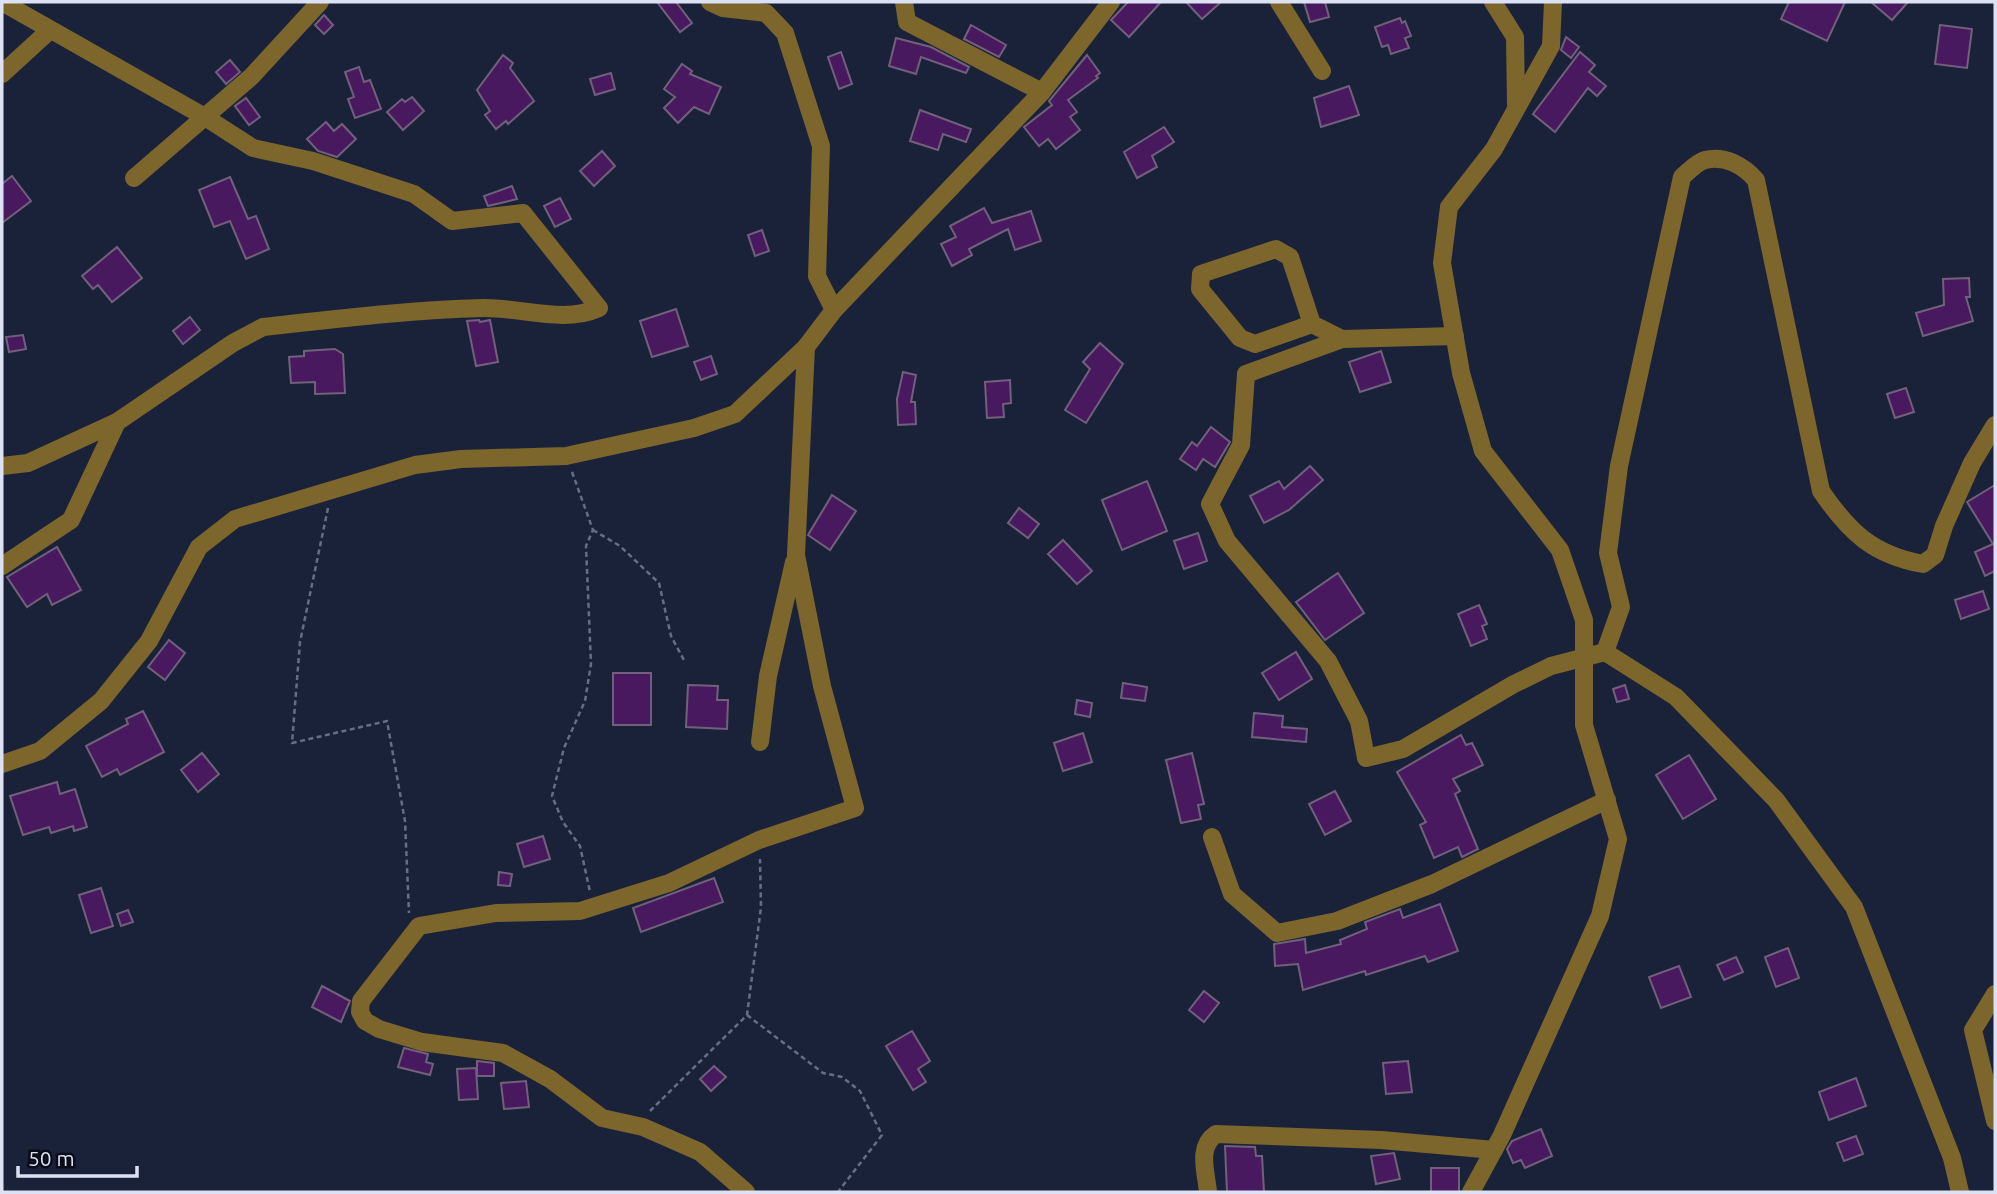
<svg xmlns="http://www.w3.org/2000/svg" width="1997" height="1194" font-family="Ubuntu,sans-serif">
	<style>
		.building { fill: #48195e; stroke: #71607b; stroke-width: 2 }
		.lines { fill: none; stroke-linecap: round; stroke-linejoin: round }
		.path { stroke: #676e84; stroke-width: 2.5; stroke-dasharray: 5 3.5; stroke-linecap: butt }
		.minor { stroke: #7d662c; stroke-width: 18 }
	</style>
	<rect width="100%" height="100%" fill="#1a223a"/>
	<!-- building -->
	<g class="building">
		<polygon points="657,2 676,2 692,23 680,32"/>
		<polygon points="1128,2 1161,2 1129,37 1111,20"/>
		<polygon points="1186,2 1221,2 1202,19"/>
		<polygon points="1304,2 1325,2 1329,17 1310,22"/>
		<polygon points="1789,2 1845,2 1827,41 1781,19"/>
		<polygon points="1871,2 1908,2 1892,20"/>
		<polygon points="324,15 333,25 324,34 315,25"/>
		<polygon points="1400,18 1402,23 1405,21 1411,36 1405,38 1409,48 1391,54 1388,45 1382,47 1375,27"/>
		<polygon points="971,25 1006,45 999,57 964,39"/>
		<polygon points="1940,25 1972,29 1967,68 1935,64"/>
		<polygon points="1566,37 1579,47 1571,58 1561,50"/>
		<polygon points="896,38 931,47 969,67 966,73 921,57 916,74 889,66"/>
		<polygon points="841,52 852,84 839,89 828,57"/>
		<polygon points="1580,52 1595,65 1589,72 1606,86 1597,96 1588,88 1555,132 1533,114"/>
		<polygon points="503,55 513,63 510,68 534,101 508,124 506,121 496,129 485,115 490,111 477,90"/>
		<polygon points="1087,55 1100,73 1096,76 1098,78 1068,100 1077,112 1070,117 1080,130 1056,149 1048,139 1039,146 1024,127 1052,105 1049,101"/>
		<polygon points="230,60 240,72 226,84 216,72"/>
		<polygon points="682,64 692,71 690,74 721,87 709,114 694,107 678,123 664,108 675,97 664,89"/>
		<polygon points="359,67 364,82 370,80 381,109 355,118 348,99 354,97 345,72"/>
		<polygon points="611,73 615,89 595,95 590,79"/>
		<polygon points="1349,86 1359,115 1321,127 1314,98"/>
		<polygon points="412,97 424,111 403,130 387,112 402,99 405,102"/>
		<polygon points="246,98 260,117 249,125 235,106"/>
		<polygon points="920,110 971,129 966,142 943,134 938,150 910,141"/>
		<polygon points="326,122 334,131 342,124 356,139 337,157 318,151 307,139"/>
		<polygon points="1164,127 1174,142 1152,156 1157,167 1137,178 1124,152"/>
		<polygon points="602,151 615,166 594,186 580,171"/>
		<polygon points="12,176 31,201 2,223 2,184"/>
		<polygon points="230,177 248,219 256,216 269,249 246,259 230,221 214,227 199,190"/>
		<polygon points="512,186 517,199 488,206 484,196"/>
		<polygon points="560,198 571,219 555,227 544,206"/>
		<polygon points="984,208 992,223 1031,211 1041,241 1015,250 1008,229 969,249 972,255 952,266 941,244 956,237 950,226"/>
		<polygon points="762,230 769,251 755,256 748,235"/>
		<polygon points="117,247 142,278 112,302 98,285 93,289 82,276"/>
		<polygon points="1969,278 1970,297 1966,297 1973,321 1923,336 1916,313 1944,305 1943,279"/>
		<polygon points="676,309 688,346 652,357 640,321"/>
		<polygon points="190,317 200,330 183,344 173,331"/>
		<polygon points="479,320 480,322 490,320 498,362 476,366 467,321"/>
		<polygon points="23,335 26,349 9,352 6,337"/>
		<polygon points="1100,343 1123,364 1086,423 1065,410 1090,369 1083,362"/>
		<polygon points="335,349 343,354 345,393 315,394 315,382 291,383 289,357 304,356 304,351"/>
		<polygon points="1381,351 1391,382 1360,392 1349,362"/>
		<polygon points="711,356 717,374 701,380 694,362"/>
		<polygon points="903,372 916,375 911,402 915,402 916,424 898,425 897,399"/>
		<polygon points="1010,380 1011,403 1003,404 1004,417 987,418 985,382"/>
		<polygon points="1906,388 1914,412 1895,418 1887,394"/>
		<polygon points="1211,427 1230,442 1215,467 1203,459 1196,470 1180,459 1192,442 1197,446"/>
		<polygon points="1310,466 1323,480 1289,510 1264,523 1250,496 1279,481 1284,489"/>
		<polygon points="1147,481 1167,531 1122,550 1102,500"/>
		<polygon points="1995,485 1995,571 1985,576 1975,552 1993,544 1967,502"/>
		<polygon points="832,495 856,511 830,550 808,535"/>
		<polygon points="1019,508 1039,524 1028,538 1008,523"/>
		<polygon points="1198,533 1207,561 1184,569 1174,541"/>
		<polygon points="1063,540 1092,571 1077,584 1048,554"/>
		<polygon points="57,547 81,590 52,605 47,594 27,607 7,577"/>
		<polygon points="1338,573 1364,613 1325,640 1296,602"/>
		<polygon points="1983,591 1989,609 1961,619 1955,600"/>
		<polygon points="1479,605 1487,624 1482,626 1487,639 1471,646 1458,614"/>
		<polygon points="169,640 185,653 165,680 148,667"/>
		<polygon points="1296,652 1312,679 1279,700 1262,673"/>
		<rect x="613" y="673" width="38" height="52"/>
		<polygon points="1123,683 1147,687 1145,701 1121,698"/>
		<polygon points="688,685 718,686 717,700 728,700 727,729 686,727"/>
		<polygon points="1625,685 1629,699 1617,702 1613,689"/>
		<polygon points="1077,700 1092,703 1090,717 1075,714"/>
		<polygon points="143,711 164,752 120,775 117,769 102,777 86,746 128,724 126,719"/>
		<polygon points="1254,713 1283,716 1282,727 1307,729 1306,742 1252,737"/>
		<polygon points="1083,733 1092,762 1063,771 1054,743"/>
		<polygon points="1461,735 1466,745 1472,743 1483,765 1453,779 1460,791 1455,794 1478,849 1462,857 1458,847 1434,858 1420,825 1426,822 1397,772"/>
		<polygon points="202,753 219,774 198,792 181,770"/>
		<polygon points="1192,753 1204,804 1198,805 1201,819 1181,823 1166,760"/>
		<polygon points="1689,755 1716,799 1683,819 1656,775"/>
		<polygon points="57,782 60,794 75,789 87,827 74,831 73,826 51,833 49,827 23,835 10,796"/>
		<polygon points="1335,791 1351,821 1325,835 1309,804"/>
		<polygon points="543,836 550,859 524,867 517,844"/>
		<polygon points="499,872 512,874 510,886 498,885"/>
		<polygon points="714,878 723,902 641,932 633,908"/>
		<polygon points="101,888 113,926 91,933 79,895"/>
		<polygon points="1440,904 1458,951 1428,962 1425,956 1366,975 1365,971 1303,990 1298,964 1275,966 1274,944 1305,939 1306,953 1341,944 1340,940 1367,929 1365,922 1400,909 1403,918"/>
		<polygon points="128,910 133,922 121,926 117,914"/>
		<polygon points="1788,948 1799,978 1776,987 1765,957"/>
		<polygon points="1736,957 1743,972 1724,980 1717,965"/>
		<polygon points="1679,966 1691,997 1661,1008 1649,977"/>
		<polygon points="322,986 350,1001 341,1022 312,1007"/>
		<polygon points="1204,991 1219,1003 1204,1022 1189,1010"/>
		<polygon points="912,1031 930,1061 918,1069 926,1082 913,1090 886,1046"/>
		<polygon points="404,1048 428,1054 426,1062 433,1064 430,1075 398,1067"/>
		<polygon points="477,1061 494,1063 494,1076 477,1076"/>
		<polygon points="1408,1061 1412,1092 1386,1094 1383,1063"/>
		<polygon points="714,1066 726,1077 711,1091 700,1079"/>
		<polygon points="476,1068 478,1099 459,1100 457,1069"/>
		<polygon points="1856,1078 1866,1106 1829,1120 1819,1092"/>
		<polygon points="526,1081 529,1107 504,1109 501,1083"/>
		<polygon points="1541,1129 1552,1156 1525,1168 1521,1160 1513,1163 1507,1149 1512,1141"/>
		<polygon points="1856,1136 1863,1154 1844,1161 1837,1143"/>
		<polygon points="1225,1146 1255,1147 1256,1156 1262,1156 1264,1192 1227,1192"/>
		<polygon points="1394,1153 1400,1179 1376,1184 1371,1156"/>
		<rect x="1431" y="1168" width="28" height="24"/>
	</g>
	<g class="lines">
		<!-- path -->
		<g class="path">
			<polyline points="572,472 593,530 586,546 591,664 585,701 564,748 552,796 563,822 580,846 590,892"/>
			<polyline points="328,508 300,642 292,743 387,721 405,821 409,913"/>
			<polyline points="593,530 620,546 659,583 671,636 685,662"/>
			<polyline points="747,1015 823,1073 842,1077 860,1091 882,1135 838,1192"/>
			<polyline points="650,1111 747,1015 761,907 760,859"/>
		</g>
		<!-- minor -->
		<g class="minor">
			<polyline points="710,2 723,8 766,13 785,33 821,146 817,276 834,310"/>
			<polyline points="904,2 907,22 1042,92"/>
			<polyline points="1279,2 1322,71"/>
			<polyline points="1493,2 1515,37 1516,104"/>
			<polyline points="2,74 50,30"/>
			<polyline points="134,178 252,76 320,2"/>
			<polyline points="1312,324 1255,344 1240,338 1200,289 1201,274 1276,249 1290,257 1312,324 1342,339"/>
			<path d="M1455,336L1342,339L1246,374L1241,445L1210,504L1227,541L1328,661L1359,721L1366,758L1403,749L1514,684L1551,666L1605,652L1621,607L1608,553L1619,466L1682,177C1688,172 1697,162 1705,160C1725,155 1744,166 1756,180L1821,491C1849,532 1873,555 1923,564L1935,555L1944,526L1972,463L1995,425"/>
			<polyline points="2,466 28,463 117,422"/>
			<path d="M2,566L71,520L117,422L233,343L263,327C336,319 409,310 483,308C520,307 564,324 599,308L523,213L452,221L414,194L313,161L253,148L205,117L2,2"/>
			<polyline points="1605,652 1676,697 1776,800 1854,907 1952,1158 1960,1192"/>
			<polyline points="760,742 768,676 794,562"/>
			<polyline points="2,764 40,751 101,701 149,641 199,547 235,519 415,465 461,459 566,456 694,428 735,414 806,347 834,310 1042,92 1111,2"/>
			<polyline points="1212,837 1232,894 1277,933 1337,921 1432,884 1607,800"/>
			<polyline points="1995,994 1973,1030 1995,1121"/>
			<polyline points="746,1192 700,1152 643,1127 602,1118 550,1079 503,1053 422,1042 379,1029 365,1021 360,1012 361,1001 419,926 496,913 580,911 669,883 759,840 855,808 822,686 796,555 806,347"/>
			<path d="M1208,1192C1206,1171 1197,1147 1216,1134L1381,1140L1494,1150"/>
			<polyline points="1471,1192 1502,1135 1600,916 1618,839 1584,725 1584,620 1560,550 1483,451 1461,373 1442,263 1449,207 1494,149 1551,46 1553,2"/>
		</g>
	</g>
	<!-- border -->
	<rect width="1997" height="1194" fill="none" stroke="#dce2f3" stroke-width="7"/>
	<!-- scale -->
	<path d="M18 1166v10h119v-10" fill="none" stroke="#dce2f3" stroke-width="3.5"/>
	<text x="28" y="1166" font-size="21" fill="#dce2f3" stroke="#090c17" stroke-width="5" paint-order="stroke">50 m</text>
</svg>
